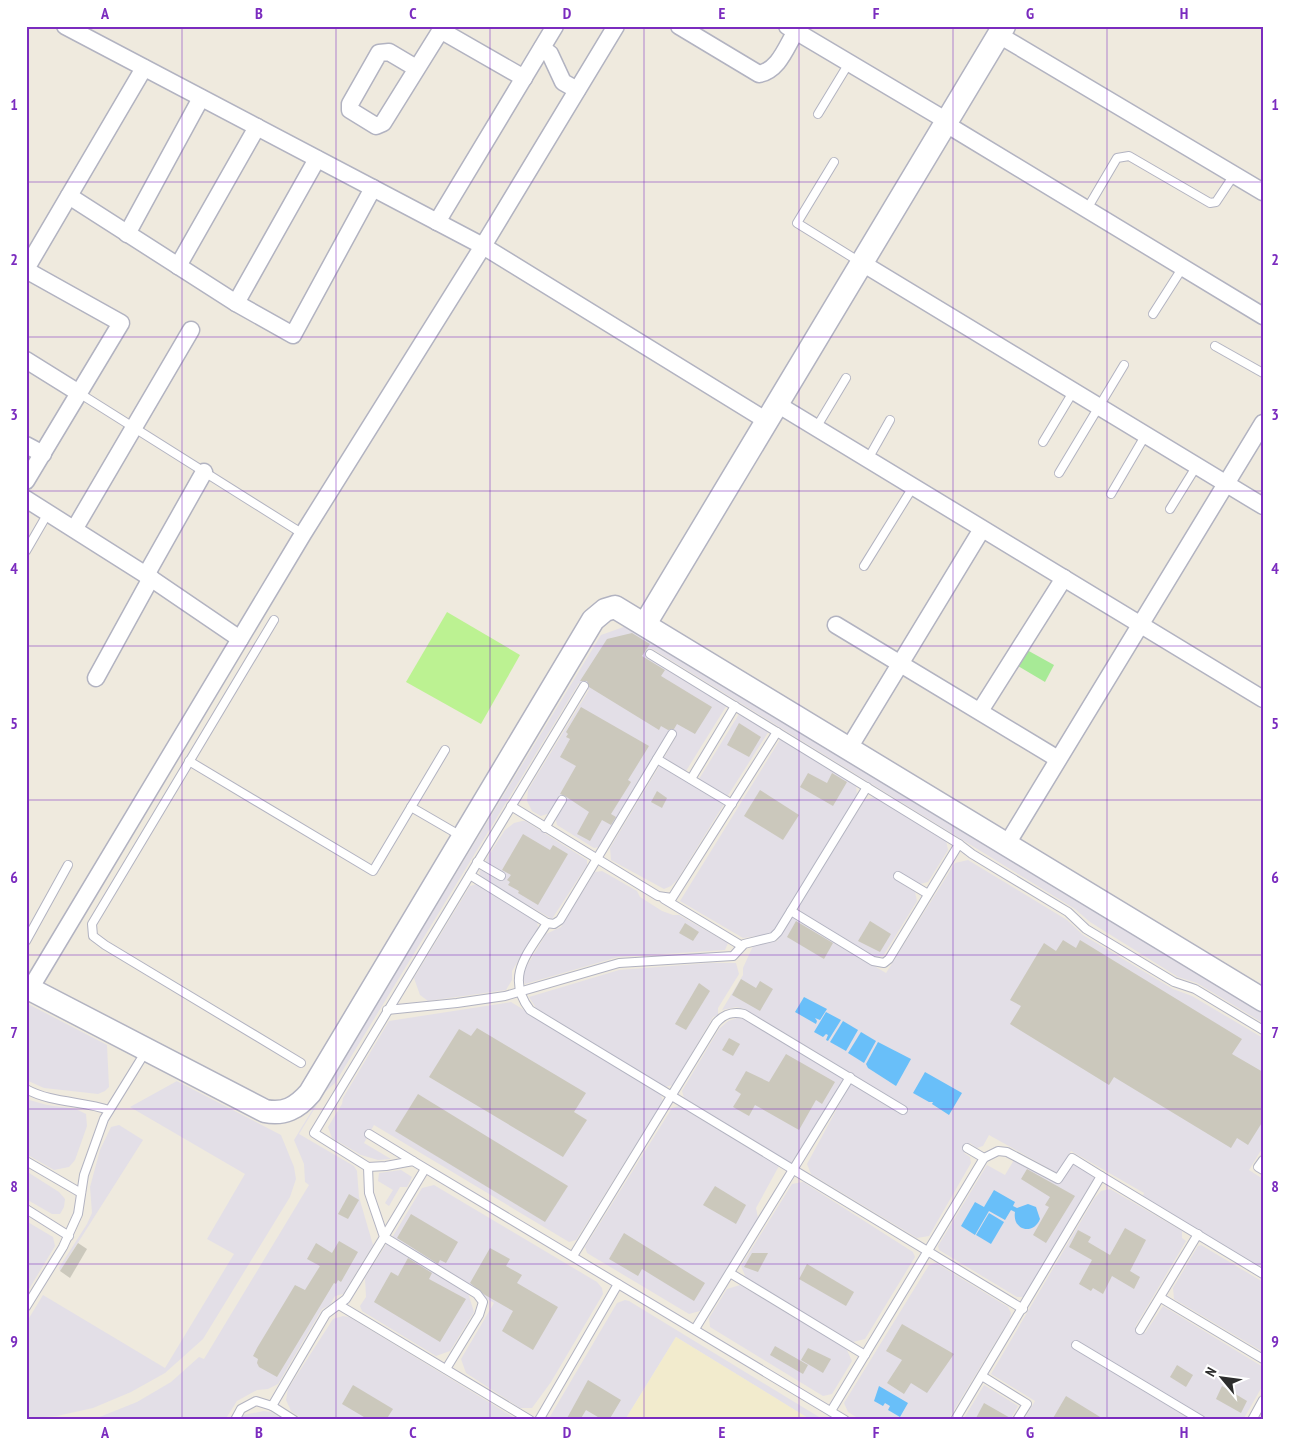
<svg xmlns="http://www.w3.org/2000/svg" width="1289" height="1446" font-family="'PT Sans Narrow',sans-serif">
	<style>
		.industrial { fill: #e3dfe7 }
		.education { fill: #f2ebcd }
		.green { fill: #a7ea96 }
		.pitch { fill: #bcf292 }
		.water { fill: #69bff9 }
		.building { fill: #cbc8bc }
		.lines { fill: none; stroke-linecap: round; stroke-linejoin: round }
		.lane-casing { stroke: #b2b3c1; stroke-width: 10 }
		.street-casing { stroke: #b2b3c1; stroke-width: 19 }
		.secondary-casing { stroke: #b2b3c1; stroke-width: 25 }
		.lane { stroke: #fff; stroke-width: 8 }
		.street { stroke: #fff; stroke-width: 16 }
		.secondary { stroke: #fff; stroke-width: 22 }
		.grid { fill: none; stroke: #7b2cbf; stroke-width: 1; stroke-opacity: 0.55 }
		.neatline { fill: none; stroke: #7b2cbf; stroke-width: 2 }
		.grid-label { font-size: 16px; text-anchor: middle; font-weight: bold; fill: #7b2cbf }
	</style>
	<rect width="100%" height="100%" fill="#efeade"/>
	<!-- industrial -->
	<g class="industrial">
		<polygon points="632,624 1263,1007 1263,1023 1197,983 1178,977 1090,922 1075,909 651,648 646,655 727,705 686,771 664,758 676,737 669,732 599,847 594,848 557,825 555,816 550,813 541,816 532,811 527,801 528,790 589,690 579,683 335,1083 324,1093 299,1134 354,1166 357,1171 359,1197 373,1245 343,1294 335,1296 330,1305 322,1309 278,1384 268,1389 257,1390 237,1401 225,1420 92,1420 137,1402 171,1382 199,1357 204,1359 309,1185 305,1182 304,1164 294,1140 601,635"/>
		<polygon points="739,714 769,731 727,797 699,779"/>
		<polygon points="781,738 856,785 857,796 772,934 743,938 680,901"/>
		<polygon points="660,765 724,804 677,880 671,886 664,889 611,860 610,848"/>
		<polygon points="874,797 946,840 948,850 928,882 920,884 901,873 896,880 915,892 917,901 883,956 875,957 801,913 799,905 865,800"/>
		<polygon points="522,821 525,821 587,860 587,865 552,919 481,878 479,871 483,870 487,858 505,830 514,823"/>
		<polygon points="968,860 1067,920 1083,935 1173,989 1192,996 1263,1038 1263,1147 1249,1170 1263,1179 1263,1269 1143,1196 1144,1193 1071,1151 1057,1173 989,1135 983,1146 977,1148 970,1143 964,1153 970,1157 971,1163 929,1236 917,1238 811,1174 807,1164 851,1083 901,1113 905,1106 745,1009 736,1007 722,1010 743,975 743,968 753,946 777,941 792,917 886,973 955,863"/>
		<polygon points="602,871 637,891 640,897 662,911 673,915 679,915 728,943 725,950 618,957 525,984 522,974 546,934 561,927 595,872"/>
		<polygon points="477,884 537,920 538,928 512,971 512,980 506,990 428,1001 420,995 414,978 470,886"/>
		<polygon points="710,963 736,963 739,974 718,1008 718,1015 713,1017 673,1085 665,1087 536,1008 529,997 619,970"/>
		<polygon points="511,1002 660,1093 663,1101 576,1240 569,1242 374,1125 364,1143 391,1159 378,1160 361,1155 332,1138 328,1127 342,1104 343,1098 389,1021"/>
		<polygon points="26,1003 281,1135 294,1167 296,1179 290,1197 203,1339 165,1373 131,1392 93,1408 57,1416 31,1418 26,1417 26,1323 43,1295 165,1368 234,1254 207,1239 245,1174 130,1107 177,1081 107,1045 109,1087 105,1091 98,1094 44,1088 26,1080"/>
		<polygon points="737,1018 743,1019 845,1079 791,1163 684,1098 682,1091 719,1029 728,1021"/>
		<polygon points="26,1099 47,1105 76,1109 86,1114 87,1126 75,1160 69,1167 54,1170 26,1154"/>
		<polygon points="679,1106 779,1166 756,1208 758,1218 750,1231 700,1311 689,1314 587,1253 585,1247 672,1108"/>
		<polygon points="119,1125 143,1140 60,1271 59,1268 87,1224 92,1213 90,1187 100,1150 111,1127"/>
		<polygon points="1014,1160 1060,1184 1074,1163 1096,1175 1024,1297 1017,1297 939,1250 938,1246 987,1165 1005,1175"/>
		<polygon points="401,1170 412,1177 407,1187 400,1187 389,1206 385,1203 393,1190 378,1181 379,1173"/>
		<polygon points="26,1171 59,1192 65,1199 64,1207 60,1214 52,1214 26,1199"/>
		<polygon points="803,1182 913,1252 915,1257 865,1339 853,1342 746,1278 741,1266 792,1184"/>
		<polygon points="434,1185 597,1282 602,1288 603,1294 551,1382 532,1408 520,1408 466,1373 461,1359 494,1303 393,1239 393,1236 422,1188"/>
		<polygon points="1110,1189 1182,1231 1182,1238 1186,1241 1135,1327 1145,1333 1163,1306 1263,1367 1263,1385 1243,1420 1209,1420 1078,1341 1074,1348 1193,1420 1024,1420 1035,1401 991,1374 1094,1199 1101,1191"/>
		<polygon points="26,1221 53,1237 55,1246 26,1294"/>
		<polygon points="387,1243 468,1293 474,1312 450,1351 436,1356 362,1311 360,1306 366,1297 365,1278"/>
		<polygon points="1201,1245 1263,1282 1263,1352 1174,1299 1173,1288 1198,1246"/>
		<polygon points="936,1263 1008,1307 1011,1313 1010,1318 948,1420 861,1420 848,1412 844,1403 929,1265"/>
		<polygon points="740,1285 846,1348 852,1361 832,1394 823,1396 710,1327 709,1318 727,1289"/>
		<polygon points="625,1300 629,1301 824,1420 811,1420 676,1337 625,1420 548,1420 617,1303"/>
		<polygon points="343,1316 349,1317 518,1420 304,1420 291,1411 286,1400 288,1389 333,1319"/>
		<polygon points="984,1385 1018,1406 1010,1420 963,1420"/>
		<polygon points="264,1411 271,1412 284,1420 241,1420 243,1415"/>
	</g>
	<!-- education -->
	<polygon class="education" points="676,1337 811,1420 625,1420"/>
	<!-- green -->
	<polygon class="green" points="1027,650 1054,665 1045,682 1018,666"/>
	<!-- pitch -->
	<polygon class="pitch" points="447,612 520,655 481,724 406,682"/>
	<!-- water -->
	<g class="water">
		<polygon points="804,997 827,1009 820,1020 815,1018 817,1021 816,1024 795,1012"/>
		<polygon points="826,1012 841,1020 828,1041 826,1040 828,1035 826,1034 823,1037 814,1032"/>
		<polygon points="843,1021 858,1030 846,1051 830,1042"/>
		<polygon points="861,1032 876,1041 864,1063 848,1053"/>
		<polygon points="878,1042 911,1059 896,1086 868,1068 866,1064"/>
		<polygon points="925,1072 962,1093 949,1115 932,1104 933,1102 929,1102 913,1093"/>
		<path d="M994,1190L1015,1202L1013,1206L1017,1208L1028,1204L1036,1207L1040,1219C1033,1236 1012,1230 1015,1212L1011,1210L1005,1220L989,1211L975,1235L961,1226L975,1202L984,1207Z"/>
		<polygon points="989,1213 1004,1222 991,1244 976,1235"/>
		<polygon points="879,1386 908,1403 900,1417 888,1410 890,1406 885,1403 883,1406 874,1401"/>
	</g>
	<!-- building -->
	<g class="building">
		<polygon points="632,633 650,644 642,656 665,670 661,676 712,707 695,734 677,724 674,729 668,730 661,726 659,730 589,687 587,681 580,681 607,639"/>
		<polygon points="581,707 649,746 628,780 631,782 611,814 616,817 611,825 602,820 590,841 577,834 589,812 565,796 560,794 576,766 560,757 570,739 566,737 568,734 566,732"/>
		<polygon points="739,723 761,737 749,757 727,745"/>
		<polygon points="808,773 827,783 832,773 847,782 833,806 800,787"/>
		<polygon points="760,790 799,815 783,840 744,816"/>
		<polygon points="657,791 667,798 662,808 651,802"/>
		<polygon points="523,834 550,850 553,845 568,854 538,905 518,893 519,891 508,885 510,882 507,880 511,875 502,870"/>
		<polygon points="796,921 833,943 824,959 787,937"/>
		<polygon points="870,921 891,934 880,952 858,941"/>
		<polygon points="685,923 699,932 693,941 679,933"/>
		<polygon points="1063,940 1076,948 1080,940 1242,1039 1232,1054 1263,1072 1263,1121 1248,1145 1237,1138 1231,1148 1114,1077 1109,1085 1010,1024 1021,1006 1010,1000 1044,943 1056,951"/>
		<polygon points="741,979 756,988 760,981 773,989 760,1011 732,995"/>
		<polygon points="699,983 710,991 686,1030 675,1024"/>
		<polygon points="477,1028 586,1093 574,1112 587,1120 563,1157 429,1077 459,1029 471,1036"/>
		<polygon points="729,1038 740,1044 733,1056 722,1050"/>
		<polygon points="786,1054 835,1082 822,1104 816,1100 799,1130 755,1105 749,1116 733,1107 741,1094 735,1090 746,1071 769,1082"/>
		<polygon points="418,1094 568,1186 545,1222 395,1131"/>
		<polygon points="1027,1169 1075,1196 1046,1243 1033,1235 1049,1207 1045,1205 1050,1197 1021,1179"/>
		<polygon points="715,1186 746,1205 736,1224 703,1205"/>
		<polygon points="349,1194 359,1200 348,1219 338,1214"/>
		<polygon points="411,1214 458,1242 446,1263 440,1260 438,1264 397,1238"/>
		<polygon points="1125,1228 1146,1240 1130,1271 1140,1277 1134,1289 1112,1276 1103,1294 1093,1288 1091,1291 1079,1284 1092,1260 1069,1247 1078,1230 1091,1237 1088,1242 1110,1255"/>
		<polygon points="624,1233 705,1283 694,1301 642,1269 638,1276 609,1259"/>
		<polygon points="339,1241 358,1252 341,1282 338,1280 336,1284 334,1283 277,1377 259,1367 257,1363 258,1359 253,1356 257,1348 295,1285 305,1290 320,1266 307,1259 316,1243 332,1253"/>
		<polygon points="78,1243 87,1249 70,1278 60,1271"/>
		<polygon points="490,1248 510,1259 506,1266 522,1275 517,1283 558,1307 533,1350 502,1331 513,1311 485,1295 470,1283"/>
		<polygon points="752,1253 768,1253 758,1272 744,1267"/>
		<polygon points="408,1258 432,1273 429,1279 466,1299 440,1342 374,1302 391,1272 398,1276"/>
		<polygon points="807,1264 854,1292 846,1306 799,1279"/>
		<polygon points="902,1324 954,1354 927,1393 911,1383 904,1394 887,1383 902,1360 886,1351"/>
		<polygon points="775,1346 808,1365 803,1374 770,1355"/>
		<polygon points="808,1348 831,1359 823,1373 801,1360"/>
		<polygon points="1177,1365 1193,1375 1186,1387 1170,1377"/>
		<polygon points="588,1380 621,1400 609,1420 603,1420 586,1410 580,1420 566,1420"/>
		<polygon points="353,1385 393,1409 386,1420 369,1420 342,1404"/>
		<polygon points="1222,1386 1247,1401 1241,1413 1216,1399"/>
		<polygon points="1066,1396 1105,1420 1052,1420"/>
		<polygon points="984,1403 1012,1419 1011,1420 975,1420"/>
	</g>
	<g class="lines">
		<defs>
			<g id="lane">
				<polyline points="818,114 849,63"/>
				<polyline points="834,162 797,223 860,262"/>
				<polyline points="1087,209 1117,158 1129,156 1210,203 1216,202 1234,175"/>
				<polyline points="1153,314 1183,267"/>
				<polyline points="1215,346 1263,373"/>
				<polyline points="79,393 303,534"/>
				<polyline points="816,428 846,378"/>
				<polyline points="1043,442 1073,392"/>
				<polyline points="868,459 890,420"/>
				<polyline points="1059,473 1124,365"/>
				<polyline points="1111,494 1145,436"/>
				<polyline points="1170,509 1196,467"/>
				<polyline points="26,551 48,513"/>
				<polyline points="864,566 913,487"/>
				<polyline points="274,620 92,924 93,936 105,945 301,1063"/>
				<polyline points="650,654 959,844 972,854 1068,912 1086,929 1174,982 1195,989 1263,1030"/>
				<polyline points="584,686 314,1133 368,1167 386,1166 413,1161 845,1420"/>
				<path d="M672,734L560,920L554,924L547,923C529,952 504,976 530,1010L1023,1309"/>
				<polyline points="657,759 732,804"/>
				<polyline points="189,761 373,871 445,750"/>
				<polyline points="691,779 735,706"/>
				<polyline points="511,806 658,896 672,898 777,732"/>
				<polyline points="411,807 461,836"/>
				<polyline points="545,828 562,800"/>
				<polyline points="477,862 501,876"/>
				<polyline points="470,875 547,923"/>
				<polyline points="898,876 928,894"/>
				<polyline points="664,899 742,946"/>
				<polyline points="791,911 873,961 884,963 889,959 959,844"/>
				<polyline points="26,941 68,865"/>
				<polyline points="387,1010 457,1003 505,996 619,963 733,956 744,944 773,937 778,932 867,787"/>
				<path d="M26,1089C51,1103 83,1101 109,1110"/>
				<polyline points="369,1134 413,1161"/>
				<polyline points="967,1148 984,1158"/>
				<polyline points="1263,1160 1258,1167 1263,1170"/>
				<polyline points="26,1161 81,1193"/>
				<polyline points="425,1169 384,1237 477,1294 483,1302 479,1315 446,1369"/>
				<polyline points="26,1209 69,1236"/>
				<path d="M573,1256L716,1023C724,1014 732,1011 744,1014L903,1110"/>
				<polyline points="730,1273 865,1355"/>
				<polyline points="1161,1298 1263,1359"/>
				<polyline points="339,1305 530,1420"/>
				<polyline points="26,1307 63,1247 78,1214 84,1175 104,1119 146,1051"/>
				<polyline points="695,1329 850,1077"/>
				<polyline points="1140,1330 1198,1234"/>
				<polyline points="1076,1345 1201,1420"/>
				<polyline points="982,1376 1027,1404 1017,1420"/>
				<polyline points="272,1406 326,1314 346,1299 384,1237 369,1193 368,1167"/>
				<polyline points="831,1411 984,1158 998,1151 1007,1152 1058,1179 1072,1158 1101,1176"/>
				<polyline points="235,1420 241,1409 256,1401 272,1406 294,1420"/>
				<polyline points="539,1420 618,1284"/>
				<polyline points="955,1420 1101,1176 1263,1274"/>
				<polyline points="1252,1420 1263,1400"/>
			</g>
			<g id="street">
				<polyline points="65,26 483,246 767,421"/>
				<path d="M679,26L759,74C779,70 786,47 796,31"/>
				<polyline points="787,26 947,121"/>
				<polyline points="999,35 1263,192"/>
				<polyline points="542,48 550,54 563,82 577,90"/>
				<polyline points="416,68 389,52 379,53 350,104 350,110 376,126 383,123 439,33 442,31 524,78"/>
				<polyline points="946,124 1263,316"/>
				<polyline points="69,196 236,303 293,335 373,188"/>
				<polyline points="437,222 555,26"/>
				<polyline points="127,234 201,98"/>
				<polyline points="862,263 1263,506"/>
				<polyline points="178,266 257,127"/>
				<polyline points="26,269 144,68"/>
				<polyline points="26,270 121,323 26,481"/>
				<polyline points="236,303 317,159"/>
				<polyline points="26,360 79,393"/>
				<polyline points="777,404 1263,699"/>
				<polyline points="26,445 43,454"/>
				<polyline points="26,499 146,575 240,639"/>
				<polyline points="75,528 191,330"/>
				<polyline points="146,575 204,472"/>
				<polyline points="836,625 1058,759"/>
				<polyline points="96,678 151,578"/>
				<polyline points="980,711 1064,578"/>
				<polyline points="849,748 982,529"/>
				<polyline points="1007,844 1263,423"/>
				<polyline points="30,989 303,534 483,246 616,26"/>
			</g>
			<g id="secondary">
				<polyline points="645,624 1004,26"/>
				<path d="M26,987L265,1111C284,1115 297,1108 310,1093L593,620L605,610L615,607L1263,1000"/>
			</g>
		</defs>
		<!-- lane casing -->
		<use href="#lane" class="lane-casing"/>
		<!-- street casing -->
		<use href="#street" class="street-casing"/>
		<!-- secondary casing -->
		<use href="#secondary" class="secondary-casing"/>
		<!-- lane -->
		<use href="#lane" class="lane"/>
		<!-- street -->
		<use href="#street" class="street"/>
		<!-- secondary -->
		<use href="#secondary" class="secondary"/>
	</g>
	<!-- grid -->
	<path class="grid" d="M182,26V1420M336,26V1420M490,26V1420M644,26V1420M799,26V1420M953,26V1420M1107,26V1420M26,182H1263M26,337H1263M26,491H1263M26,646H1263M26,800H1263M26,955H1263M26,1109H1263M26,1264H1263"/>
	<!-- border -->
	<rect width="1289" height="1446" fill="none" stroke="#ffffff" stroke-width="55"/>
	<!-- north arrow -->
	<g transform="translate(1222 1378) rotate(299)" stroke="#ffffff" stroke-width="4" paint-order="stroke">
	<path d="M0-4L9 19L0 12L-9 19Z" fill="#2d2d2d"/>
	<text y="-8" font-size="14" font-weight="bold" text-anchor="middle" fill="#2d2d2d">N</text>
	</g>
	<rect x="28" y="28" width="1234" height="1390" class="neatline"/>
	<g class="grid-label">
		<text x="105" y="19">A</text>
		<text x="259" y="19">B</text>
		<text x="413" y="19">C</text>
		<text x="567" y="19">D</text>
		<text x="722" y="19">E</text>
		<text x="876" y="19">F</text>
		<text x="1030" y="19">G</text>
		<text x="1184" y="19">H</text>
		<text x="14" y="110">1</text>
		<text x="1275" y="110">1</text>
		<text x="14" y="265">2</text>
		<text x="1275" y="265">2</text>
		<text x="14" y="420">3</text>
		<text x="1275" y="420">3</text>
		<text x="14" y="574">4</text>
		<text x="1275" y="574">4</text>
		<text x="14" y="729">5</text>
		<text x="1275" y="729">5</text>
		<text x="14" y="883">6</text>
		<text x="1275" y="883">6</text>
		<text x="14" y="1038">7</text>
		<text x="1275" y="1038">7</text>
		<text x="14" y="1192">8</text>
		<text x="1275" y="1192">8</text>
		<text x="14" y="1347">9</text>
		<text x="1275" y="1347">9</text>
		<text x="105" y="1438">A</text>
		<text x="259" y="1438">B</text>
		<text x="413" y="1438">C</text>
		<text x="567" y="1438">D</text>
		<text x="722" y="1438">E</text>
		<text x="876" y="1438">F</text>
		<text x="1030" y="1438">G</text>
		<text x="1184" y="1438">H</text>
	</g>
</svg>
